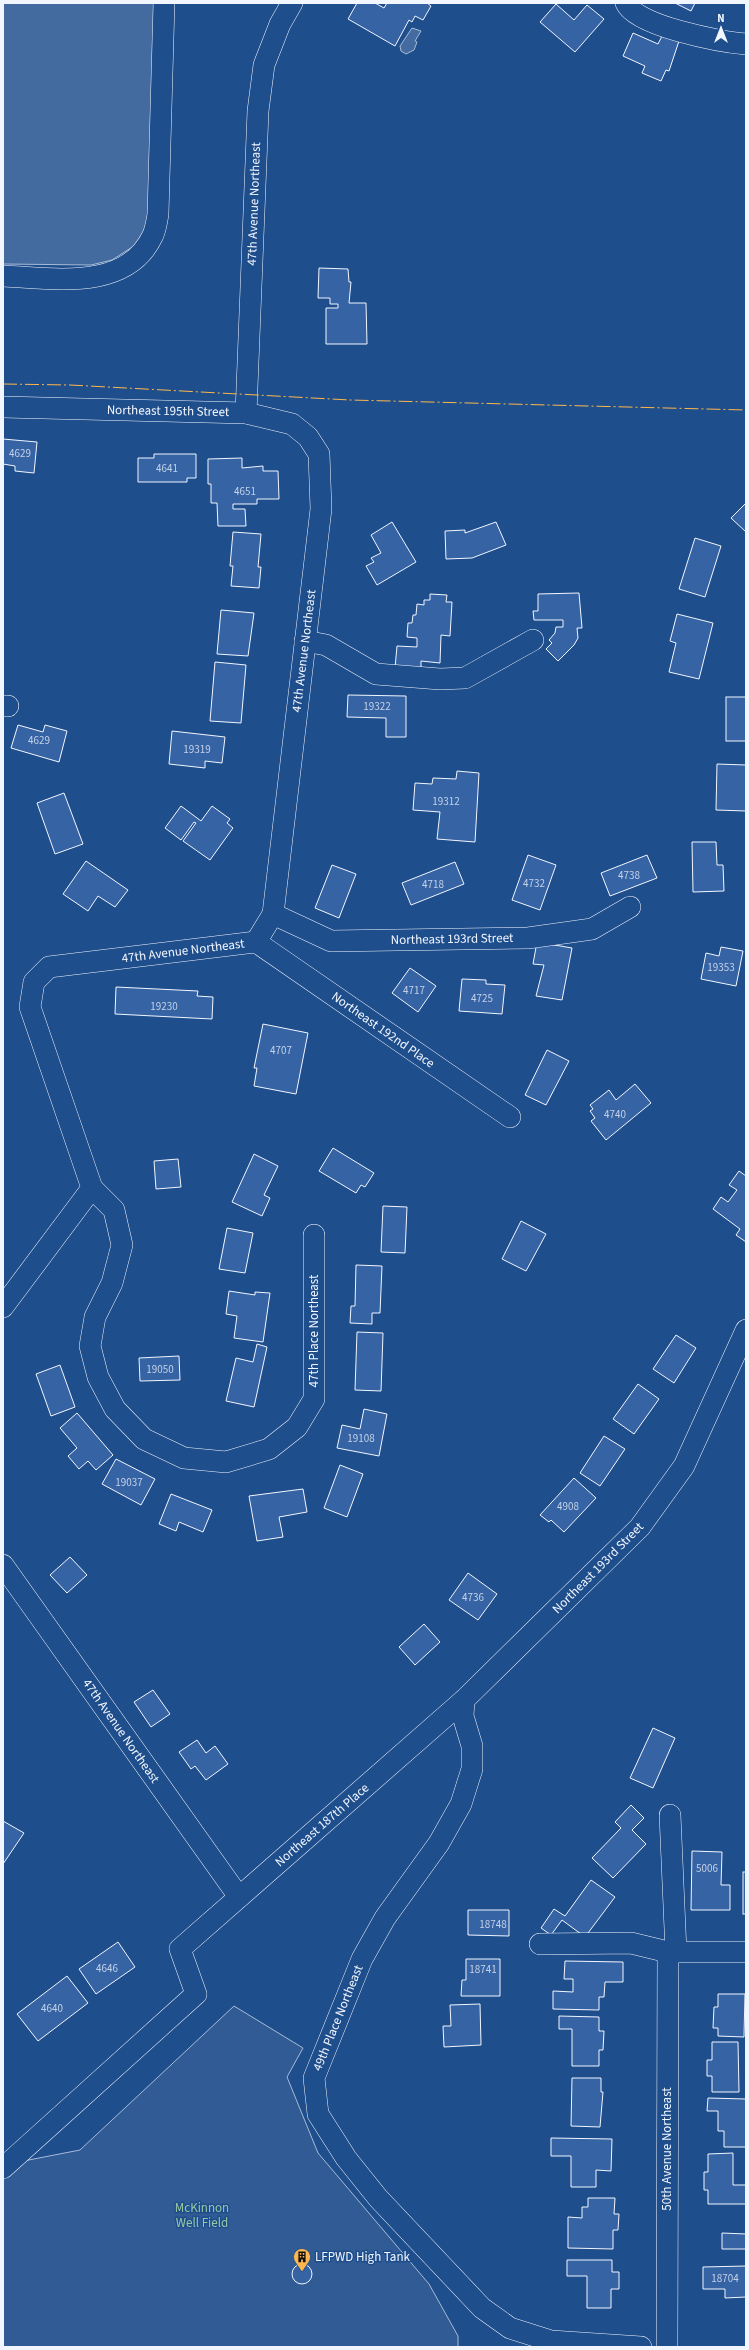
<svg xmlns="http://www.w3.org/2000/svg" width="749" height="2350" font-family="'Source Sans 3',sans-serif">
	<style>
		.built { fill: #305b95; stroke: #a8bbd7 }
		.water { fill: #446ba0; stroke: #a8bbd7 }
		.building { fill: #3563a3; stroke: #f2f6ff }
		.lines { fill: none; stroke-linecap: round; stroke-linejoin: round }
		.minor-casing { stroke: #f2f6ff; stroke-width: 22 }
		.minor { stroke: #1f4e8c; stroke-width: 21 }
		.power { stroke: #ffb74d; stroke-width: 1; stroke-dasharray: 14 3 2 3; stroke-linecap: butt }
		.labels { text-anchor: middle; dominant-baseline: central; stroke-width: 3; stroke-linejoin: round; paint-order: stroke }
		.number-label { font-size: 11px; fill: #c3d1e8 }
		.street-label { font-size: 13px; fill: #f2f6ff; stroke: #1f4e8c }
		.park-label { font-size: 13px; fill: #97c8a6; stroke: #1f4e8c }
		.poi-label { font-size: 13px; fill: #f2f6ff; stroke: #1f4e8c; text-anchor: start }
	</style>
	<rect width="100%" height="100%" fill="#1f4e8c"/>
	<!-- built -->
	<polygon class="built" points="234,2006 303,2048 287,2077 318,2153 429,2284 458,2336 458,2347 3,2347 3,2165 80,2150"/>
	<!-- water -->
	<g class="water">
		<polygon points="3,3 158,3 156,207 144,231 134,246 112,260 91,265 3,264"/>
		<polygon points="412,28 421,31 415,41 417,42 414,50 406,54 401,51 400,46"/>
	</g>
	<!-- building -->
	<g class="building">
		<polygon points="357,3 375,3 384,8 387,3 427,3 431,6 423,20 415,16 412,22 409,20 395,46 348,19"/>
		<polygon points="675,3 695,3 691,11"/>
		<polygon points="556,4 574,20 587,5 604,19 575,52 540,22"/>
		<polygon points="633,33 658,44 663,34 679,41 669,71 666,70 661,81 642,73 645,66 623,56"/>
		<polygon points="319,268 348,269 349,282 351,282 349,303 366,303 367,344 326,344 326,308 338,308 338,304 330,304 330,298 318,298"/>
		<polygon points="3,439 37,442 34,473 15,471 15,466 3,464"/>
		<polygon points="154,454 196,454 196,478 187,478 187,482 138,482 138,458 154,458"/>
		<polygon points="242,458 242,468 263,466 263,471 278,471 279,499 257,499 257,504 233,504 233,509 245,509 246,526 218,526 217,503 211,503 211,484 208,484 208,459"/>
		<polygon points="746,503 746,532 731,518"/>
		<polygon points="392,522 416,562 377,585 366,566 374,562 371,558 381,553 371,535"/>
		<polygon points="496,522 506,545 472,558 446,559 445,531 465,530 465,533"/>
		<polygon points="233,532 261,534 258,567 261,567 259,588 231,586 233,566 230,566"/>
		<polygon points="695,538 721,546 705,597 679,589"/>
		<polygon points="579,593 582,628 577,628 578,638 574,645 558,661 546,649 552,643 549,640 555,633 556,627 563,627 563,620 534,620 533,611 538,611 538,594"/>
		<polygon points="430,594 447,595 446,602 452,602 450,636 441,635 440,663 421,661 421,670 395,668 397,646 417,647 417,638 407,637 408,623 412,623 413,615 416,615 417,604 424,605 424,600 430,600"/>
		<polygon points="221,610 254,613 248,656 217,654"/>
		<polygon points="677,614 713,623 699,679 669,672 676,643 670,641"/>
		<polygon points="215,662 246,665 241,723 210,721"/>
		<polygon points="348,695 406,696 406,737 386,737 386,718 347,717"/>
		<rect x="726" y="697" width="20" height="44"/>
		<polygon points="18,725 43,732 45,725 67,731 59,762 11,748"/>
		<polygon points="172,731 225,737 222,763 205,761 205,768 169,764"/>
		<polygon points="717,764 746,765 746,811 716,810"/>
		<polygon points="457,771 479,773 475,842 437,839 440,812 413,810 415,783 432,784 433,778 456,779"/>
		<polygon points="64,793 83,844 55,854 37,803"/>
		<polygon points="181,806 201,821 212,806 230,819 227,823 233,828 210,860 183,841 196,823 194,822 181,840 165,828"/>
		<polygon points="692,842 716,842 717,865 723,865 724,891 693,892"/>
		<polygon points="528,855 556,865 540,910 512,900"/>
		<polygon points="647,855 657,878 610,896 601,873"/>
		<polygon points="86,861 128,890 115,907 98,896 88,911 63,894"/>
		<polygon points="455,862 464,884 411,905 402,883"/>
		<polygon points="332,865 356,874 339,918 315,908"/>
		<polygon points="537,942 572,948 562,1000 536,996 544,965 533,964"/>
		<polygon points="721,947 743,951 736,986 701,979 706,953 719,956"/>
		<polygon points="410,968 436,986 418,1012 392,993"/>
		<polygon points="462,979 486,980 486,984 505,985 502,1014 459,1011"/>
		<polygon points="116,987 198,991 197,996 213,997 212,1019 115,1014"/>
		<polygon points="263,1024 308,1033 296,1094 254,1086 257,1068 254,1068"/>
		<polygon points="547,1050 569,1061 546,1105 525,1095"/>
		<polygon points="635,1084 651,1103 606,1140 591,1121 595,1118 590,1111 593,1109 590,1105 609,1090 616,1100"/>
		<polygon points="333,1148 374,1173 365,1187 361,1185 356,1193 319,1171"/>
		<polygon points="254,1154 278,1166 264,1195 270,1198 262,1216 232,1202"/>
		<polygon points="178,1159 181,1187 156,1189 154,1161"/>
		<polygon points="739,1171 746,1176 746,1242 736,1235 740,1229 713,1209 721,1197 728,1202 737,1190 729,1185"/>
		<polygon points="383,1206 407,1207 405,1253 381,1252"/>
		<polygon points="521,1221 546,1234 526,1271 502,1259"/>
		<polygon points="227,1228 253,1233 245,1273 219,1269"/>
		<polygon points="356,1265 382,1266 380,1313 372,1313 372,1324 350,1323 351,1306 355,1306"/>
		<polygon points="229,1291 255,1295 255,1292 270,1293 263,1342 234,1338 237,1316 226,1314"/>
		<polygon points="357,1332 383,1333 381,1391 355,1390"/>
		<polygon points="676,1335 696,1348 674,1383 653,1369"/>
		<polygon points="257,1344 267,1347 254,1407 226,1401 236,1358 253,1362"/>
		<polygon points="179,1356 180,1380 140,1381 139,1358"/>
		<polygon points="60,1365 75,1407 51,1416 36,1374"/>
		<polygon points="638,1384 659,1399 634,1434 613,1419"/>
		<polygon points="364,1409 387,1414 379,1456 337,1448 342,1425 360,1429"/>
		<polygon points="77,1413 113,1455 96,1470 88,1461 79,1469 68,1456 77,1448 60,1428"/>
		<polygon points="604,1436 625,1449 600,1486 580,1473"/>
		<polygon points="116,1459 155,1479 141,1505 102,1484"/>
		<polygon points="340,1465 363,1474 347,1517 324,1508"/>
		<polygon points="574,1478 596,1498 564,1532 551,1520 549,1522 540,1515"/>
		<polygon points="303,1489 307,1512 279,1517 283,1537 257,1541 249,1496"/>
		<polygon points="171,1494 212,1510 203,1532 179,1522 176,1531 159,1524"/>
		<polygon points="70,1557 87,1575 67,1593 50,1575"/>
		<polygon points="468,1573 497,1594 478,1620 449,1600"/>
		<polygon points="424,1624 440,1642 415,1665 399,1647"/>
		<polygon points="153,1690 170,1714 151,1727 134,1702"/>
		<polygon points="653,1728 675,1738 653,1788 630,1778"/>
		<polygon points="197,1740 206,1753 215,1746 228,1764 206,1780 195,1766 191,1769 179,1752"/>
		<polygon points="631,1805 644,1818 632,1830 646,1844 613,1878 592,1858 621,1828 615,1822"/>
		<polygon points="3,1821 24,1833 3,1864"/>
		<polygon points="692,1851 722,1852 721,1885 730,1885 730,1910 691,1910"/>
		<rect x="743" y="1872" width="3" height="42"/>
		<polygon points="591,1880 615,1897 585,1937 562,1920 551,1935 541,1928 554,1909 565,1916"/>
		<polygon points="468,1910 509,1910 509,1936 468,1935"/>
		<polygon points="118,1942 135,1967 96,1994 79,1969"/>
		<polygon points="466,1959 500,1959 500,1996 461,1996 462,1980 466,1980"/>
		<polygon points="565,1961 623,1962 623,1982 605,1982 604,1997 599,1997 599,2010 553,2009 553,1991 573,1992 573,1979 564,1979"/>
		<polygon points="67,1976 88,2003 38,2041 17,2014"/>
		<polygon points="718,1994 745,1994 744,2037 718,2036 718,2028 713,2028 714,2007 718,2007"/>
		<polygon points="480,2004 481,2045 444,2047 443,2026 451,2026 450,2005"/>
		<polygon points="559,2016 599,2017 599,2031 604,2031 603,2050 599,2050 599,2066 572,2066 572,2029 559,2029"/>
		<polygon points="712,2042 738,2042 739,2092 712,2092 712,2076 707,2076 707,2060 712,2060"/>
		<polygon points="572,2078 601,2078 601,2092 603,2092 600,2127 571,2126"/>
		<polygon points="708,2098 746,2099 746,2147 724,2147 724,2131 718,2131 718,2111 707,2111"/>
		<polygon points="551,2138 612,2139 611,2171 596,2170 596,2187 571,2187 571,2156 551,2156"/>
		<polygon points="733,2153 733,2185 746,2185 746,2204 708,2204 708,2190 704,2190 704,2172 708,2172 708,2154"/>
		<polygon points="588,2198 615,2198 614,2214 619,2214 618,2230 613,2230 613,2249 568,2248 568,2217 582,2218 582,2207 588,2207"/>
		<polygon points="722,2233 746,2234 746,2249 722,2249"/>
		<polygon points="567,2260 612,2260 612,2272 619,2272 619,2289 611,2289 611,2308 587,2308 587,2276 567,2276"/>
		<circle cx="302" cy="2274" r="10"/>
		<polygon points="746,2266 746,2297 725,2298 725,2289 703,2289 703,2267"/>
	</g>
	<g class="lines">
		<defs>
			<g id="minor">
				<path d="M626,3C636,26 721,42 746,44"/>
				<path d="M3,276C53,278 127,292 153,235C156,228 157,221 158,214L164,3"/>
				<polyline points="3,407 246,413 292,424 308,437 319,454 321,509 273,914 256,942"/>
				<polyline points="246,413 258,111 264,65 280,24 292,3"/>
				<polyline points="305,641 326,645 376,674 440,679 465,678 533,640"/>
				<polyline points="3,706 8,706"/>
				<polyline points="273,914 331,941 528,938 592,929 630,907"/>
				<polyline points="256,942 510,1117"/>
				<polyline points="92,1188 114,1210 122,1245 112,1283 95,1317 90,1346 98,1377 115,1409 144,1439 184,1458 226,1462 269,1449 297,1427 314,1399 314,1235"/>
				<polyline points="3,1307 92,1188 30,1007 34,982 49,967 256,942"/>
				<polyline points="3,1565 239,1897"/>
				<polyline points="464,1700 463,1716 472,1746 472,1769 461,1804 439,1843 385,1918 362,1959 314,2078 318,2114 346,2158 378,2198 482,2308 510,2328 551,2341 641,2347"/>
				<polyline points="670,1815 676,1952"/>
				<polyline points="540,1944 631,1943 668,1952 746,1952"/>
				<polyline points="3,2168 196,1994 180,1949 464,1700 640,1527 684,1466 746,1330"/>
				<polyline points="667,2347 668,1952"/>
			</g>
		</defs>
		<!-- minor casing -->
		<use href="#minor" class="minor-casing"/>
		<!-- minor -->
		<use href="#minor" class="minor"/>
		<!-- power -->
		<polyline class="power" points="3,384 70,385 350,400 746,410"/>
	</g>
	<!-- icons -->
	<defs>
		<symbol id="building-pin" viewBox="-11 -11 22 30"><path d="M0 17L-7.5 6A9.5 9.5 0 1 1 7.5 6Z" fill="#ffb74d" stroke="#1f4e8c"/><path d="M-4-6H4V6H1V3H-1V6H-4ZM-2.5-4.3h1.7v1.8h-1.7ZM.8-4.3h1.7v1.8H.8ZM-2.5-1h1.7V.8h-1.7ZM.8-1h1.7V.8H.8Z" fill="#111"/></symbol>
	</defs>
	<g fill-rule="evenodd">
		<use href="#building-pin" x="292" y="2247" width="20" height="27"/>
	</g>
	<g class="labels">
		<!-- number labels -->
		<g class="number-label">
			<text x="20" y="453">4629</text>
			<text x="167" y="468">4641</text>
			<text x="245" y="491">4651</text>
			<text x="377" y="706">19322</text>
			<text x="39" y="740">4629</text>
			<text x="197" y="749">19319</text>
			<text x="446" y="801">19312</text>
			<text x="629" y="875">4738</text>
			<text x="534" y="883">4732</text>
			<text x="433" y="884">4718</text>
			<text x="721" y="967">19353</text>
			<text x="414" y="990">4717</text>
			<text x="482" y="998">4725</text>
			<text x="164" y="1006">19230</text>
			<text x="281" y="1050">4707</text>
			<text x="615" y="1114">4740</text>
			<text x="160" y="1369">19050</text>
			<text x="361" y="1438">19108</text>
			<text x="129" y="1482">19037</text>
			<text x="568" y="1506">4908</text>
			<text x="473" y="1597">4736</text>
			<text x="707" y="1868">5006</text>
			<text x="493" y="1924">18748</text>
			<text x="107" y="1968">4646</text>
			<text x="483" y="1969">18741</text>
			<text x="52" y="2008">4640</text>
			<text x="725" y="2278">18704</text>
		</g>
		<!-- street labels -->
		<g class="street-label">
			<text transform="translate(254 204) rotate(-88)">47th Avenue Northeast</text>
			<text transform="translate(168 411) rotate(1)">Northeast 195th Street</text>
			<text transform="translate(304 651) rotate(-83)">47th Avenue Northeast</text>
			<text transform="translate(452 939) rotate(-1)">Northeast 193rd Street</text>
			<text transform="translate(183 951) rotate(-7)">47th Avenue Northeast</text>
			<text transform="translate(383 1030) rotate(35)">Northeast 192nd Place</text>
			<text transform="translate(314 1331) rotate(-90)">47th Place Northeast</text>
			<text transform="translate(598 1568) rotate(-45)">Northeast 193rd Street</text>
			<text transform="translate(121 1731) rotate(55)">47th Avenue Northeast</text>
			<text transform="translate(322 1825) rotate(-41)">Northeast 187th Place</text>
			<text transform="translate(338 2018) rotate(-68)">49th Place Northeast</text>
			<text transform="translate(667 2149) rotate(-90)">50th Avenue Northeast</text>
		</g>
		<!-- park labels -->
		<g class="park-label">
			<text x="202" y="2208">McKinnon<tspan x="202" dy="15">Well Field</tspan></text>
		</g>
		<!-- poi labels -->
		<g class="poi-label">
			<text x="315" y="2257">LFPWD High Tank</text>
		</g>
	</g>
	<!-- border -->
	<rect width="749" height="2350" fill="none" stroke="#f2f6ff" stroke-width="8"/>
	<!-- north arrow -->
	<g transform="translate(721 28)" stroke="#1f4e8c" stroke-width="3" paint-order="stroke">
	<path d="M0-3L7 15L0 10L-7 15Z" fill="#f2f6ff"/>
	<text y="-6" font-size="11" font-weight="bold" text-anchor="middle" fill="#f2f6ff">N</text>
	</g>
</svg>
